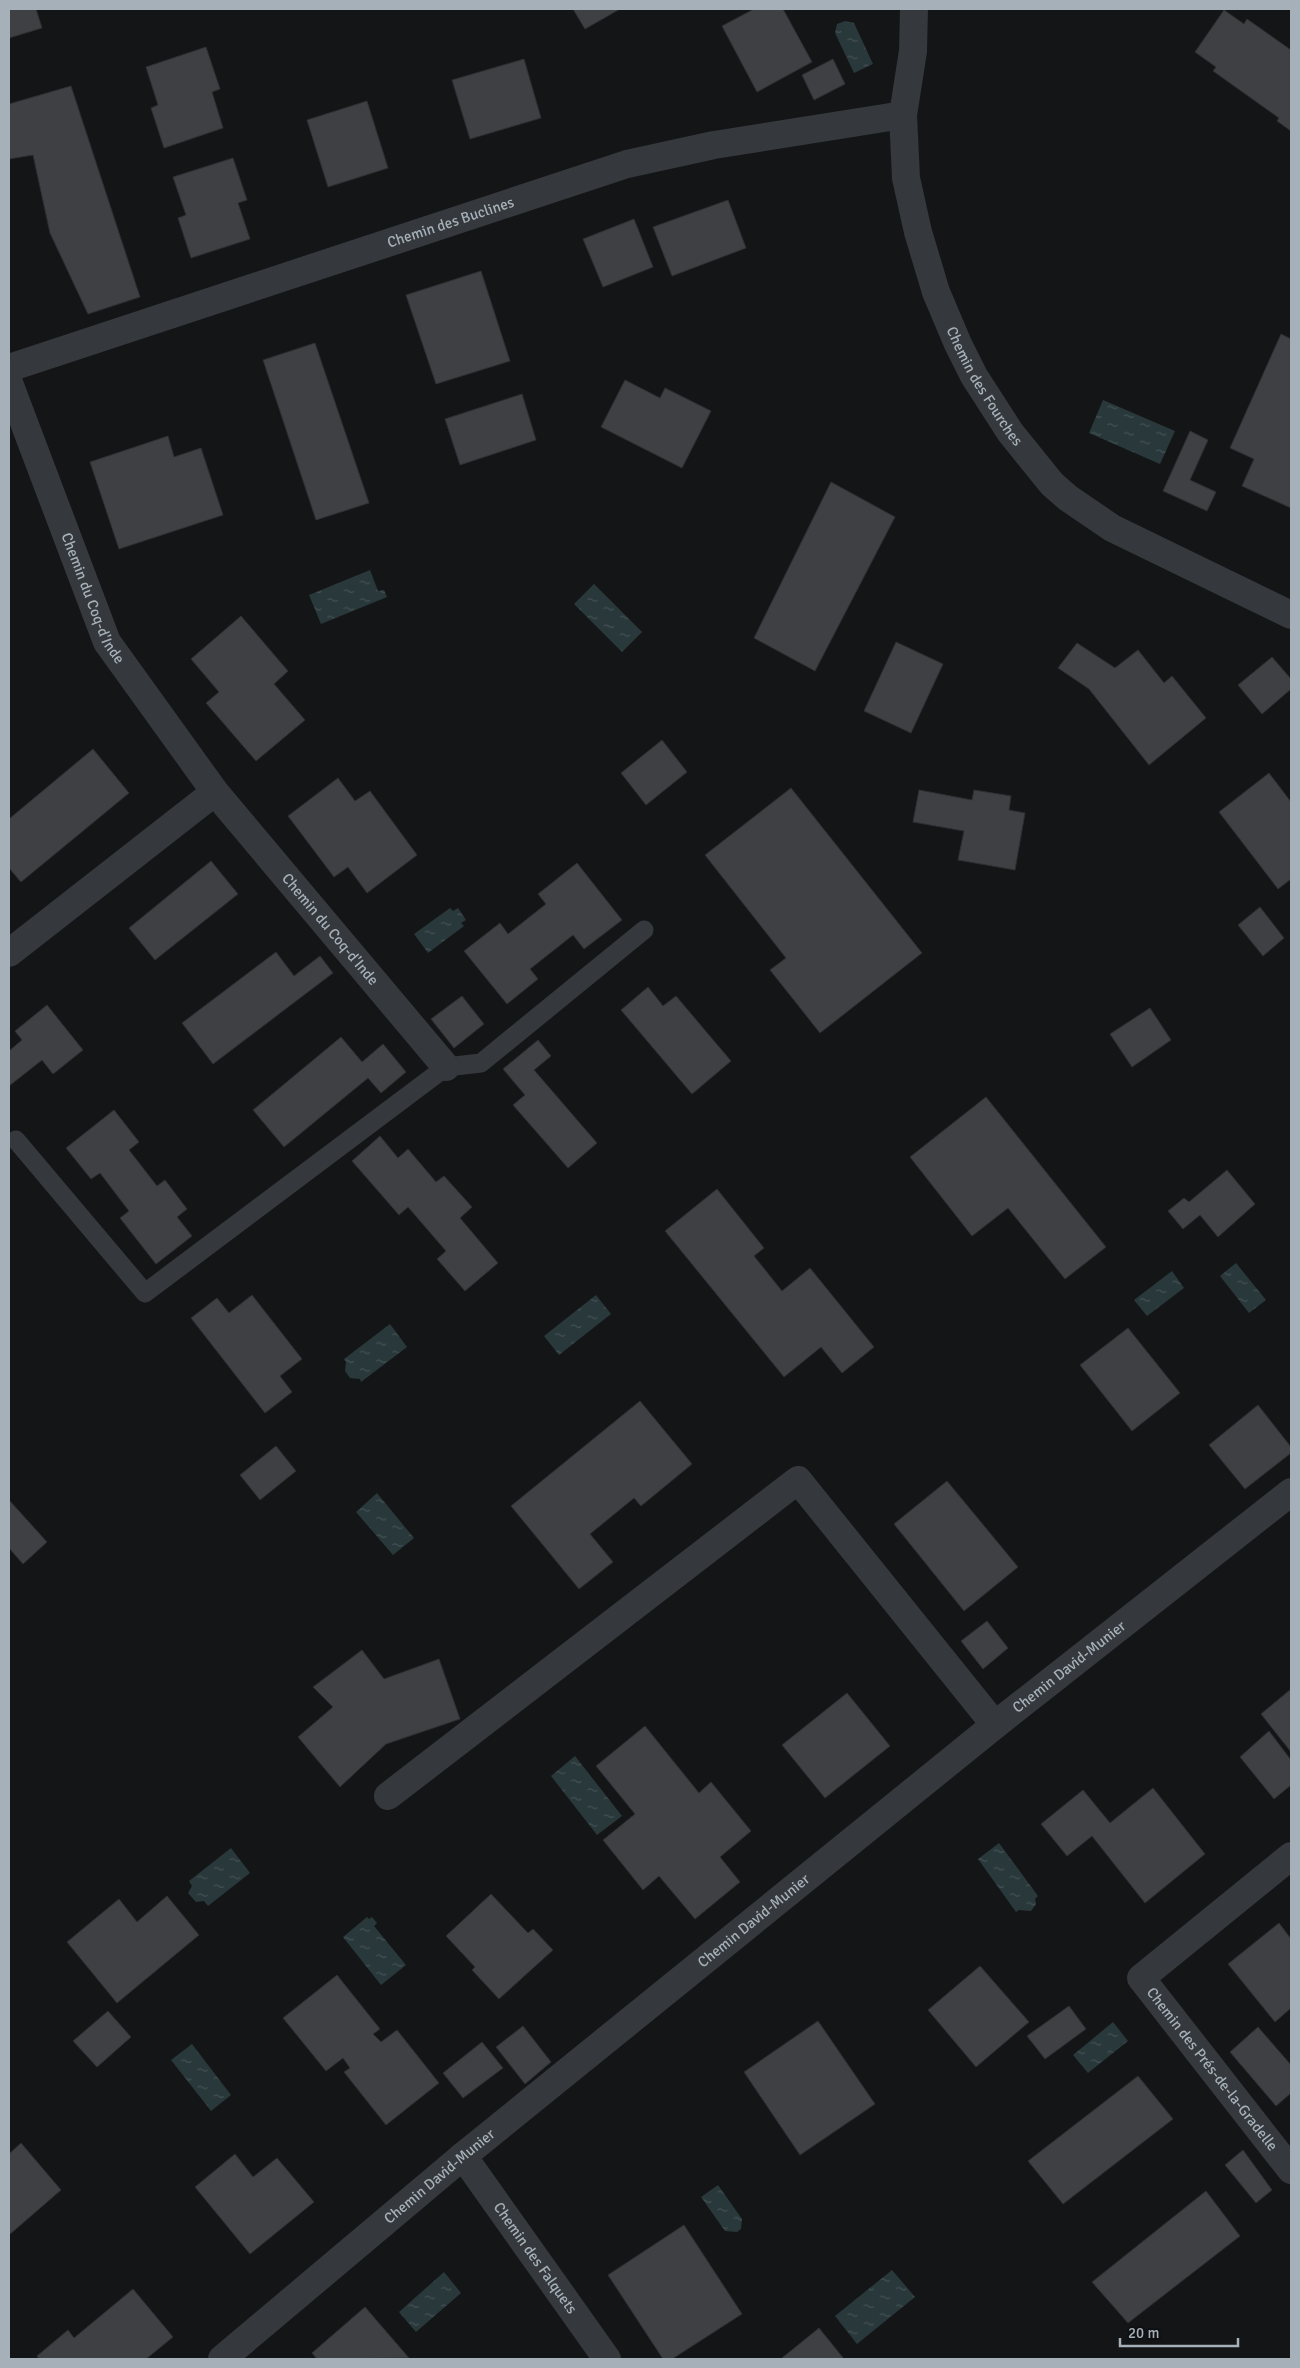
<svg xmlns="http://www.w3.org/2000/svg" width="1300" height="2368" font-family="Signika,sans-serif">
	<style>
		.water { fill: url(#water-ripples) }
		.building { fill: #3e4044; stroke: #2e2f33 }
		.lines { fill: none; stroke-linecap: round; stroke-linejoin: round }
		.lane { stroke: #35383c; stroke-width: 19 }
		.street { stroke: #35383c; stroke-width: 28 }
		.labels { text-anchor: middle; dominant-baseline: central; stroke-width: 4; stroke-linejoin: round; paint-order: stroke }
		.street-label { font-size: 15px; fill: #a5b0b8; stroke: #0f1011 }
	</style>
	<defs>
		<pattern id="water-ripples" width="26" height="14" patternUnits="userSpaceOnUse" patternTransform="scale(1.25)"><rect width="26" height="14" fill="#29383b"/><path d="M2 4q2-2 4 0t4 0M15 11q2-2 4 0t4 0" fill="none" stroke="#455255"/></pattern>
	</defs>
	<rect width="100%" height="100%" fill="#141516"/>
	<!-- water -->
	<g class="water">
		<polygon points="845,21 854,23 873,64 854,73 835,33 837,24"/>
		<polygon points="1103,400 1175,431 1160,464 1089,433"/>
		<polygon points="370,570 378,591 384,590 387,597 321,624 309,595"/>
		<polygon points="594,584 642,632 622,652 574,604"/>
		<polygon points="450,908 453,911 458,908 466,920 461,923 464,926 428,953 414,934"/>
		<polygon points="1236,1263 1266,1300 1249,1313 1220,1276"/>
		<polygon points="1172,1271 1184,1288 1147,1316 1134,1300"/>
		<polygon points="596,1295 611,1314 559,1355 544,1336"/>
		<polygon points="390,1324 407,1347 361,1382 360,1379 350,1378 345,1371 346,1362 344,1359"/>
		<polygon points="377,1493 414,1538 393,1555 356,1512"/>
		<polygon points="575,1756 622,1816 597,1835 551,1776"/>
		<polygon points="999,1843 1038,1896 1035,1899 1036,1904 1031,1911 1019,1910 1016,1912 978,1859"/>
		<polygon points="231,1848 250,1873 208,1906 204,1901 196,1902 188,1893 192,1886 189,1881"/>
		<polygon points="367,1917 369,1919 372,1917 377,1923 374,1926 406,1965 381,1985 343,1937"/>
		<polygon points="1113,2022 1128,2041 1088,2073 1073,2055"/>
		<polygon points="192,2044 231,2095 211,2111 171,2060"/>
		<polygon points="718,2185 742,2219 741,2229 737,2232 725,2231 701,2197"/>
		<polygon points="892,2270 915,2297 857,2344 835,2316"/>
		<polygon points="444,2272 461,2293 416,2332 399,2312"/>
	</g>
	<!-- building -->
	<g class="building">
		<polygon points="9,9 36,9 42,28 9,38"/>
		<polygon points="573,9 620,9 585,29"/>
		<polygon points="754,9 783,9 812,62 757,92 722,26"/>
		<polygon points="1224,10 1244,24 1247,19 1291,50 1291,131 1277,121 1279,118 1213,71 1216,67 1195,52"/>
		<polygon points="206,47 220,89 212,92 223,128 164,148 151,108 158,105 146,67"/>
		<polygon points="524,59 541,118 470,139 452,80"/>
		<polygon points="833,59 845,84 814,100 802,75"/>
		<polygon points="71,86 140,297 88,314 50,233 33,155 9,159 9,104"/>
		<polygon points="367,101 388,168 328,187 307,120"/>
		<polygon points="233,158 247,200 238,203 250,239 191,258 178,218 186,215 173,177"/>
		<polygon points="728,200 746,248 672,276 653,227"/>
		<polygon points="634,219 653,267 603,287 583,239"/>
		<polygon points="481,271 510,361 436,384 406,295"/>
		<polygon points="1281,334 1291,339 1291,508 1242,486 1254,459 1230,448"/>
		<polygon points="315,343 369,503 316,520 263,360"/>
		<polygon points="625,380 660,398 665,388 711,411 682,468 601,427"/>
		<polygon points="522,394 536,440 460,465 445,419"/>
		<polygon points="1190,431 1208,440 1190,480 1216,492 1207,511 1163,491"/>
		<polygon points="168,436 174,457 201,448 223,515 119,549 90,462"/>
		<polygon points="831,482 895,517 815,671 754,638"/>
		<polygon points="241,616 288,671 274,684 305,720 256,761 206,703 219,692 191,659"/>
		<polygon points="896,642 943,664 911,733 864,711"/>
		<polygon points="1077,643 1115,668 1138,650 1164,683 1172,676 1206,718 1149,765 1089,689 1058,668"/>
		<polygon points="1272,657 1291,679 1291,689 1262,714 1238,685"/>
		<polygon points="662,740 687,772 646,805 621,773"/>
		<polygon points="93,749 129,793 21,882 9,868 9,819"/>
		<polygon points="1269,773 1291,802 1291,879 1278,889 1219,812"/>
		<polygon points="338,778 355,801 370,791 417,855 367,893 348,867 334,877 288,816"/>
		<polygon points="791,788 922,953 820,1033 770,970 786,958 705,855"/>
		<polygon points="919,790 972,800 974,790 1011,796 1009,810 1025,813 1015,870 958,860 964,831 913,822"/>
		<polygon points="211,861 238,894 155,960 129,928"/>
		<polygon points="577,863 622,920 584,949 573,935 530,969 538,979 507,1004 464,951 500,923 508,934 546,904 538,894"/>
		<polygon points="1260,907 1284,938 1263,956 1238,925"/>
		<polygon points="276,952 294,976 320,956 333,973 213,1064 182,1023"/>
		<polygon points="648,987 663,1006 676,996 731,1061 692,1094 621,1010"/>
		<polygon points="462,996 484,1024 454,1048 431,1019"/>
		<polygon points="47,1005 83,1050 53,1074 42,1060 9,1086 9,1051 22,1040 15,1031"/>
		<polygon points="1150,1008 1171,1040 1132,1067 1110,1034"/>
		<polygon points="341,1037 362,1062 383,1044 406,1072 381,1093 368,1078 284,1147 253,1110"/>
		<polygon points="538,1040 551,1056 534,1070 597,1143 568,1168 513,1105 525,1095 503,1069"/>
		<polygon points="986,1097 1106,1247 1065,1279 1008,1208 972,1236 910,1157"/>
		<polygon points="114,1110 139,1142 129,1150 157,1186 165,1180 187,1209 177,1217 192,1236 156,1264 120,1218 129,1211 100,1173 91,1179 66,1148"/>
		<polygon points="380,1136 398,1158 408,1149 436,1182 444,1176 472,1207 460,1218 498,1263 465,1291 437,1259 446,1251 408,1207 399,1215 352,1161"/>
		<polygon points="1227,1170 1255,1204 1218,1237 1200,1215 1183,1229 1168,1211 1184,1198 1189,1202"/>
		<polygon points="717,1189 764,1248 754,1256 782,1291 810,1268 874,1347 842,1373 821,1347 784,1377 665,1231"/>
		<polygon points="252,1295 302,1359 280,1376 292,1392 265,1413 191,1318 217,1298 229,1313"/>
		<polygon points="1128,1328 1180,1393 1132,1431 1080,1365"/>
		<polygon points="640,1401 692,1464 641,1506 634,1498 590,1534 613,1562 579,1589 511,1506"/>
		<polygon points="1258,1405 1291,1447 1291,1453 1245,1489 1209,1445"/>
		<polygon points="276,1446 296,1471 260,1500 240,1475"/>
		<polygon points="947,1481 1018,1567 964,1611 894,1524"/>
		<polygon points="9,1500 47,1542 23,1564 9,1548"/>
		<polygon points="987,1621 1008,1648 983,1669 961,1641"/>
		<polygon points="362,1650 384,1679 439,1659 460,1719 386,1744 340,1787 298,1737 333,1707 313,1687"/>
		<polygon points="1291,1689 1291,1752 1261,1714"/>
		<polygon points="847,1693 890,1746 825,1798 782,1745"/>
		<polygon points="645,1726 699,1793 711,1782 751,1831 720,1857 740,1882 695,1919 659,1876 643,1890 603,1840 635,1814 596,1766"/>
		<polygon points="1269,1731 1291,1760 1291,1785 1274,1799 1240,1757"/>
		<polygon points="1153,1788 1205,1854 1145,1903 1092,1836 1067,1856 1041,1824 1083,1790 1110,1823"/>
		<polygon points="491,1894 528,1933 533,1929 553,1950 499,1999 472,1970 475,1967 446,1936"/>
		<polygon points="167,1896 199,1935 117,2003 67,1942 119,1899 137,1922"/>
		<polygon points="1279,1923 1291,1939 1291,2008 1275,2022 1228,1964"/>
		<polygon points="980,1966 1029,2022 976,2067 928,2010"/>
		<polygon points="337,1975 380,2029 373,2034 381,2042 397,2030 439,2083 386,2125 344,2072 350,2068 343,2058 326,2071 283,2018"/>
		<polygon points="1069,2006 1086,2029 1045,2059 1027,2036"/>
		<polygon points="108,2011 131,2037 97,2067 73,2041"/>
		<polygon points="818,2021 875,2104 800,2155 744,2072"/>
		<polygon points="523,2026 551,2062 525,2084 496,2047"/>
		<polygon points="1258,2027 1291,2065 1291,2093 1276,2106 1230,2052"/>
		<polygon points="482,2042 503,2068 463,2098 443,2073"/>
		<polygon points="1138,2076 1173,2119 1063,2204 1028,2161"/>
		<polygon points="21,2143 61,2190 9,2235 9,2154"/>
		<polygon points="1243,2150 1272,2190 1256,2203 1225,2165"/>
		<polygon points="235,2154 253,2177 277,2158 314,2202 250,2254 195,2187"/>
		<polygon points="1206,2191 1240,2236 1128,2323 1092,2282"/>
		<polygon points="684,2225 742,2314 672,2359 663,2359 608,2275"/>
		<polygon points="133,2289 173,2337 146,2359 39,2359 37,2356 68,2330 74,2338"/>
		<polygon points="365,2307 409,2358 317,2359 312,2353"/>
		<polygon points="819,2328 844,2359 784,2359 782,2358"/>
	</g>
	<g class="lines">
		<!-- lane -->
		<polyline class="lane" points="16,1140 145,1293 446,1067 481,1063 644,930"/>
		<!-- street -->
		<g class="street">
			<path id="s1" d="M914,9L913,51L903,115L906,178L918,232L936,292L958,344L974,376L1010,432L1052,484L1068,498L1112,528L1291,615"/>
			<path id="s2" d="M9,368L627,164L714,145L903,115"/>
			<path id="s3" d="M9,383L107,642L215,792L446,1067"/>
			<polyline points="9,953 215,792"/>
			<polyline points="388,1796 798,1480 995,1725"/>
			<path id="s4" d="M1291,1856L1141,1978L1291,2170"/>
			<path id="s5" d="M463,2156L607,2359"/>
			<path id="s6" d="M222,2359L463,2156L995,1725L1291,1492"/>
		</g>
	</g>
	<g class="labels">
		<!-- street labels -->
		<g class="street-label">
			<text stroke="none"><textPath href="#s2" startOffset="465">Chemin des Buclines</textPath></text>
			<text stroke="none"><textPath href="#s1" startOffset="394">Chemin des Fourches</textPath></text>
			<text stroke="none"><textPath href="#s3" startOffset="231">Chemin du Coq-d'Inde</textPath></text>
			<text stroke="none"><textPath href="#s3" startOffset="641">Chemin du Coq-d'Inde</textPath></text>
			<text stroke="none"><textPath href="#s6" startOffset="1094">Chemin David-Munier</textPath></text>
			<text stroke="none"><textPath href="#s6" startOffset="689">Chemin David-Munier</textPath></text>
			<text stroke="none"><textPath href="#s4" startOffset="309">Chemin des Prés-de-la-Gradelle</textPath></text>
			<text stroke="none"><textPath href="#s6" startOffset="284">Chemin David-Munier</textPath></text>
			<text stroke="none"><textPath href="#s5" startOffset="125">Chemin des Falquets</textPath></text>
		</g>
	</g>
	<!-- border -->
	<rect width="1300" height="2368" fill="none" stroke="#a5b0b8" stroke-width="20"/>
	<!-- scale -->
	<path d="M1120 2338v8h118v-8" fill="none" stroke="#a5b0b8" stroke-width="2.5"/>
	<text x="1128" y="2338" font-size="15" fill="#a5b0b8" stroke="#0f1011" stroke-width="4" paint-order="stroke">20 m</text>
</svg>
